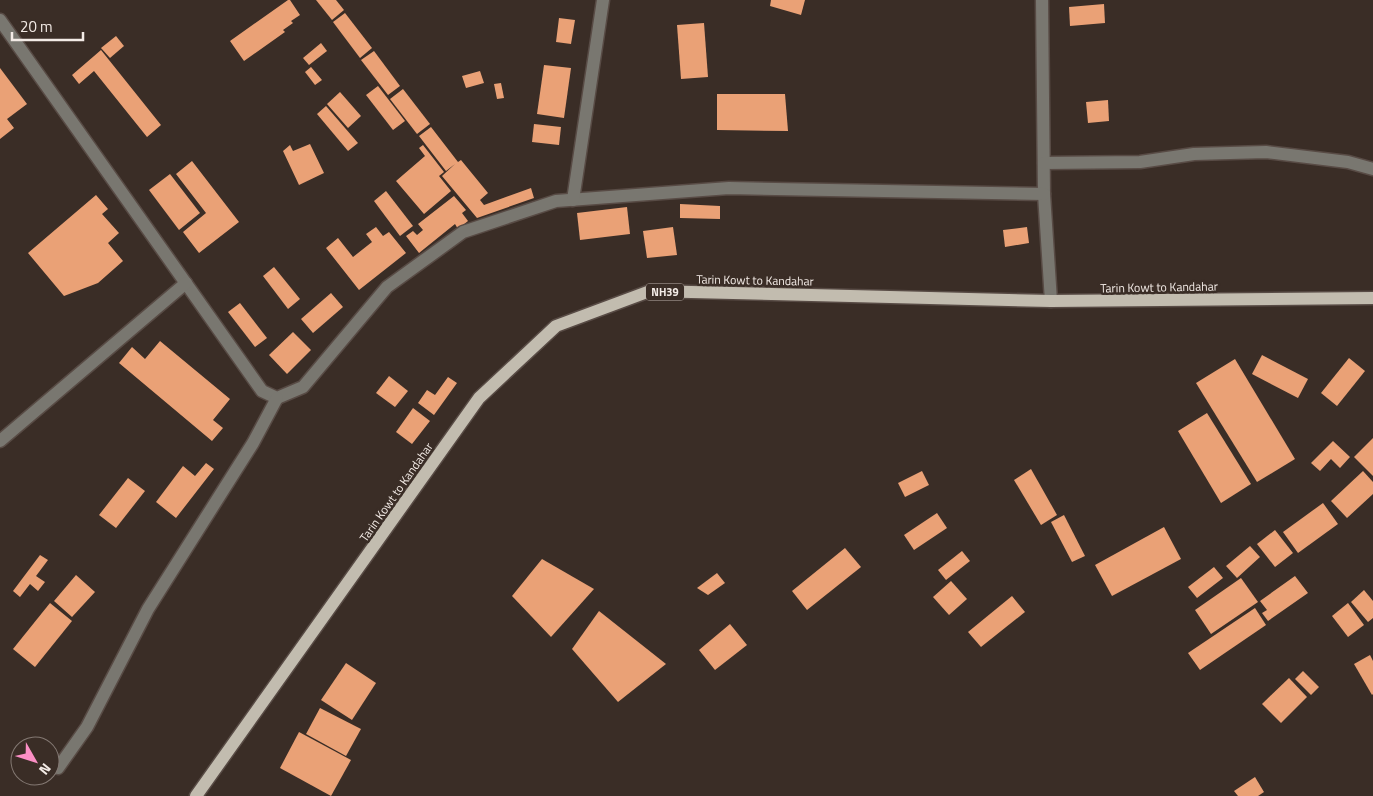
<svg xmlns="http://www.w3.org/2000/svg" width="1373" height="796" font-family="'Titillium Web',sans-serif">
	<style>
		.building { fill: #eaa176 }
		.lines { fill: none; stroke-linecap: round; stroke-linejoin: round }
		.minor-casing { stroke: #584b45; stroke-width: 15 }
		.major-casing { stroke: #584b45; stroke-width: 15 }
		.minor { stroke: #797770; stroke-width: 12 }
		.major { stroke: #c2bcaf; stroke-width: 12 }
		.labels { text-anchor: middle; dominant-baseline: central; stroke-width: 5; stroke-linejoin: round; paint-order: stroke }
		.shield { fill: #3a2d26; stroke: #bcb2ac; stroke-width: 1 }
		.shield-label { font-size: 11px; font-weight: bold; fill: #f3ebe6 }
		.street-label { font-size: 12px; fill: #f3ebe6; stroke: #3a2d26 }
	</style>
	<rect width="100%" height="100%" fill="#3a2d26"/>
	<!-- building -->
	<g class="building">
		<polygon points="288,0 290,0 300,15 291,21 293,23 283,30 285,32 244,61 230,41"/>
		<polygon points="316,0 336,0 344,10 332,20"/>
		<polygon points="771,0 805,0 801,15 770,6"/>
		<polygon points="1104,4 1105,23 1070,26 1069,7"/>
		<polygon points="345,13 372,48 360,58 333,22"/>
		<polygon points="559,18 575,20 571,44 556,42"/>
		<polygon points="704,23 708,77 681,79 677,25"/>
		<polygon points="116,36 124,46 110,58 101,48"/>
		<polygon points="321,43 327,51 309,65 303,58"/>
		<polygon points="101,50 161,125 147,137 94,71 79,84 72,75"/>
		<polygon points="374,51 400,86 388,95 361,60"/>
		<polygon points="544,65 571,68 564,118 537,114"/>
		<polygon points="311,67 322,80 315,85 305,72"/>
		<polygon points="0,68 27,104 7,119 14,128 0,139"/>
		<polygon points="480,71 484,83 466,88 462,76"/>
		<polygon points="501,83 504,98 497,99 494,84"/>
		<polygon points="378,86 405,121 393,130 366,95"/>
		<polygon points="403,89 430,124 417,134 390,99"/>
		<polygon points="340,92 361,116 348,128 327,104"/>
		<polygon points="717,94 785,94 788,131 717,130"/>
		<polygon points="1108,100 1109,121 1088,123 1086,102"/>
		<polygon points="326,106 358,143 348,151 317,114"/>
		<polygon points="534,124 561,127 559,145 532,142"/>
		<polygon points="431,127 458,162 461,160 488,193 480,200 484,205 531,188 534,198 477,218 442,176 455,164 446,171 419,136"/>
		<polygon points="310,144 324,173 299,185 283,151 290,145 293,151"/>
		<polygon points="423,145 444,172 439,176 451,191 424,214 396,181 425,156 419,148"/>
		<polygon points="192,161 239,222 199,253 183,232 206,213 176,174"/>
		<polygon points="170,174 200,213 179,230 149,190"/>
		<polygon points="386,191 413,226 400,236 374,201"/>
		<polygon points="96,195 108,209 102,214 119,233 108,243 123,261 98,283 64,296 28,253"/>
		<polygon points="454,196 466,210 462,213 468,221 458,229 455,224 419,253 406,236 413,231 417,235 423,230 418,224"/>
		<polygon points="680,204 720,206 720,219 680,218"/>
		<polygon points="627,207 630,234 580,240 577,213"/>
		<polygon points="376,227 383,236 389,232 406,253 359,290 326,248 338,238 353,257 372,242 366,234"/>
		<polygon points="673,227 677,255 647,258 643,231"/>
		<polygon points="1027,227 1029,243 1005,247 1003,230"/>
		<polygon points="274,267 300,299 288,309 263,276"/>
		<polygon points="331,293 343,307 313,333 301,319"/>
		<polygon points="240,303 267,338 255,347 228,312"/>
		<polygon points="293,332 311,350 287,374 269,355"/>
		<polygon points="160,341 230,399 213,420 223,428 212,441 119,363 132,347 145,359"/>
		<polygon points="1262,355 1308,379 1298,398 1252,374"/>
		<polygon points="1349,358 1365,371 1337,406 1321,393"/>
		<polygon points="1235,359 1295,459 1257,482 1196,383"/>
		<polygon points="389,376 408,391 395,407 376,393"/>
		<polygon points="448,377 457,383 434,415 418,403 427,390 435,395"/>
		<polygon points="413,408 430,421 412,444 396,432"/>
		<polygon points="1207,413 1251,484 1221,503 1178,431"/>
		<polygon points="1373,438 1373,476 1354,457"/>
		<polygon points="1333,441 1350,457 1340,468 1331,459 1320,471 1311,463"/>
		<polygon points="206,463 214,469 176,518 156,502 183,466 195,476"/>
		<polygon points="1031,469 1057,515 1041,525 1014,480"/>
		<polygon points="922,471 929,485 905,497 898,483"/>
		<polygon points="1363,471 1373,482 1373,494 1347,518 1331,501"/>
		<polygon points="128,478 145,491 116,528 99,515"/>
		<polygon points="1323,503 1338,524 1298,553 1283,532"/>
		<polygon points="937,513 947,528 914,550 904,535"/>
		<polygon points="1064,515 1085,556 1072,562 1051,522"/>
		<polygon points="1164,527 1181,559 1112,596 1095,565"/>
		<polygon points="1275,530 1293,553 1275,567 1257,544"/>
		<polygon points="1250,546 1260,557 1237,578 1226,566"/>
		<polygon points="845,548 861,567 807,610 792,591"/>
		<polygon points="962,551 970,561 946,580 938,570"/>
		<polygon points="40,555 48,560 36,576 45,582 38,591 30,584 20,597 13,591"/>
		<polygon points="542,559 594,589 551,637 512,596"/>
		<polygon points="1214,567 1223,578 1197,598 1188,587"/>
		<polygon points="717,573 725,583 708,595 697,588"/>
		<polygon points="76,575 95,592 72,617 54,601"/>
		<polygon points="1295,576 1308,593 1268,621 1262,613 1267,610 1260,601"/>
		<polygon points="1241,578 1258,602 1211,634 1195,610"/>
		<polygon points="951,581 967,599 949,615 933,597"/>
		<polygon points="1364,590 1373,601 1373,618 1368,622 1351,602"/>
		<polygon points="1012,596 1025,612 981,647 968,632"/>
		<polygon points="50,603 72,621 35,667 13,649"/>
		<polygon points="1348,603 1364,625 1348,637 1332,616"/>
		<polygon points="1255,608 1266,625 1200,670 1188,653"/>
		<polygon points="599,611 666,664 618,702 572,649"/>
		<polygon points="730,624 747,645 715,670 699,650"/>
		<polygon points="1370,655 1373,661 1373,694 1372,695 1354,664"/>
		<polygon points="346,663 376,683 352,720 321,700"/>
		<polygon points="1303,671 1319,687 1311,695 1295,679"/>
		<polygon points="1289,678 1307,697 1281,723 1262,704"/>
		<polygon points="320,708 361,729 346,756 306,734"/>
		<polygon points="299,732 351,760 331,796 280,768"/>
		<polygon points="1255,777 1264,792 1258,796 1238,796 1234,791"/>
	</g>
	<g class="lines">
		<defs>
			<g id="minor">
				<polyline points="1042,0 1044,194 1051,301"/>
				<polyline points="0,20 262,391 277,398 303,387 387,287 463,232 556,201 729,188 1044,194"/>
				<polyline points="1044,163 1140,162 1194,154 1266,152 1348,162 1373,169"/>
				<polyline points="573,200 603,0"/>
				<polyline points="0,441 186,283"/>
				<polyline points="58,768 87,727 148,609 253,443 277,398"/>
			</g>
			<polyline id="major" points="196,796 479,398 556,326 650,291 1051,301 1373,298"/>
		</defs>
		<!-- minor casing -->
		<use href="#minor" class="minor-casing"/>
		<!-- major casing -->
		<use href="#major" class="major-casing"/>
		<!-- minor -->
		<use href="#minor" class="minor"/>
		<!-- major -->
		<use href="#major" class="major"/>
	</g>
	<g class="labels">
		<!-- shield labels -->
		<rect class="shield" x="646" y="283.5" width="38" height="17" rx="4"/>
		<g class="shield-label">
			<text x="665" y="292">NH39</text>
		</g>
		<!-- street labels -->
		<g class="street-label">
			<text transform="translate(755 280) rotate(1)">Tarin Kowt to Kandahar</text>
			<text transform="translate(1159 287) rotate(-1)">Tarin Kowt to Kandahar</text>
			<text transform="translate(396 492) rotate(-55)">Tarin Kowt to Kandahar</text>
		</g>
	</g>
	<!-- north arrow -->
	<g transform="translate(35 761) rotate(129)"><circle r="24" fill="#3a2d26" stroke="#847973"/>
	<path d="M0-4L9 19L0 12L-9 19Z" fill="#fb8fc5"/>
	<text y="-8" font-size="14" font-weight="bold" text-anchor="middle" fill="#f3ebe6">N</text>
	</g>
	<!-- scale -->
	<path d="M12 32v8h71v-8" fill="none" stroke="#f3ebe6" stroke-width="2.5"/>
	<text x="20" y="32" font-size="15" fill="#f3ebe6" stroke="#3a2d26" stroke-width="4" paint-order="stroke">20 m</text>
</svg>
